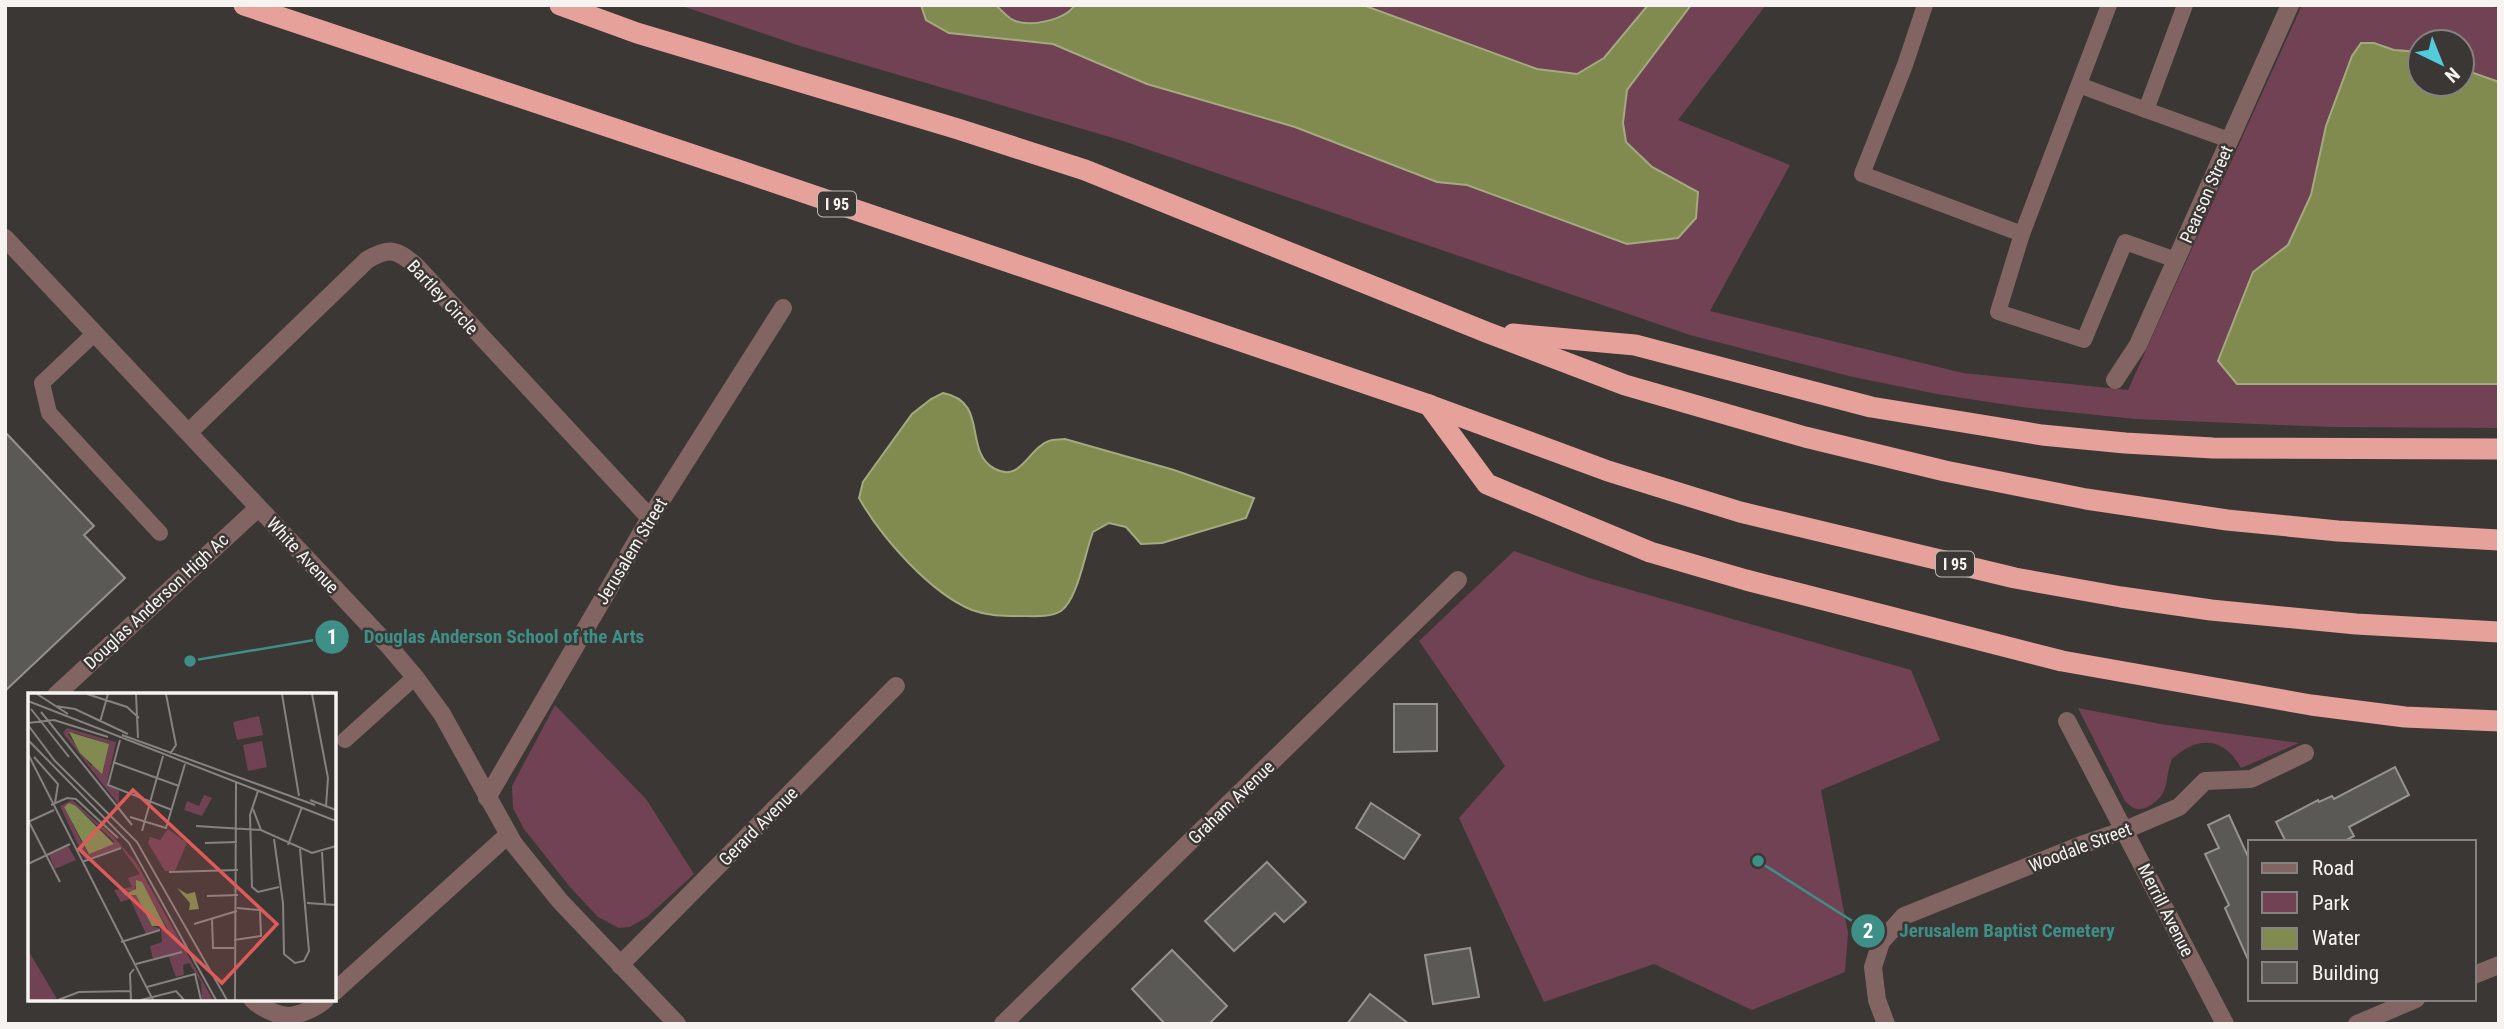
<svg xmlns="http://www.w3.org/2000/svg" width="2504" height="1029" font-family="'Roboto Condensed',sans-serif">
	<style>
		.green { fill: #714254 }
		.water { fill: #818b50; stroke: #a4aa80; stroke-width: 2 }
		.building { fill: #5b5955; stroke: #95938f; stroke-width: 2 }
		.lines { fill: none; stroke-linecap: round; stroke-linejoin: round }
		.lane { stroke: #826562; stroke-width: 16 }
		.street { stroke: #826562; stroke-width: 18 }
		.highway { stroke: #e6a19a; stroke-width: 21 }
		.labels { text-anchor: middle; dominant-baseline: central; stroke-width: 5; stroke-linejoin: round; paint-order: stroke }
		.shield { fill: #3b3734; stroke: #bebbb8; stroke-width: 2 }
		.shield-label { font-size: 16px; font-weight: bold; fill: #f6f3f1 }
		.street-label { font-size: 18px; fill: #f6f3f1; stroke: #3b3734 }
		.inset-road { fill: none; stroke: #868280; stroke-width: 2 }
		.view { fill: #de5b5a; fill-opacity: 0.15; stroke: #de5b5a; stroke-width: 3.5 }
		.inset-edge { fill: none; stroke: #f6f3f1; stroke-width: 3.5 }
		.leader { fill: none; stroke: #3d8f88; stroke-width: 2.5 }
		.callout-dot { fill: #3d8f88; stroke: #3b3734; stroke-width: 2.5 }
		.mark-label { font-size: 21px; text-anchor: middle; font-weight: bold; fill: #fff }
		.callout-label { font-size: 19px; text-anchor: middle; font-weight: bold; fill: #3d8f88; stroke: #3b3734; stroke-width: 5; stroke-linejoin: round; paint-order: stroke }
	</style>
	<rect width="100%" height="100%" fill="#3b3734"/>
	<!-- green -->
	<g class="green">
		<polygon points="679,5 921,5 926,20 949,33 1053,44 1147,84 1295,127 1437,182 1698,193 1652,167 1626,141 1623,123 1627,90 1691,5 1766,5 1678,120 1790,165 1710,311 1963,373 2128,390 2302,5 2489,5 2499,9 2499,82 2462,69 2462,42 2420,42 2420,52 2394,50 2374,43 2352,56 2326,126 2311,195 2288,245 2253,272 2237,384 2499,384 2499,428 2331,427 2135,419 2021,407 1937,394 1853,377 1690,335 1120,140 800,46"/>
		<path d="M996,5H1075C1065,20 1029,28 1013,20C1007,17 1001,10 996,5Z"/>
		<polygon points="1363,5 1648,5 1604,58 1577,74 1537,69"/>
		<polygon points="1514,551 1589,578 1911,670 1940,740 1821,790 1848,933 1845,972 1752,1010 1654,964 1544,1002 1459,818 1505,766 1419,641"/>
		<polygon points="555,705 646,799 694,874 647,917 630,927 619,928 598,917 570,887 524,829 513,808 512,786"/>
		<path d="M2078,708L2160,724L2299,743L2241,768C2224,736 2197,736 2172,759C2164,779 2171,794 2149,806C2138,812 2133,809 2125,801Z"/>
	</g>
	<!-- water -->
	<g class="water">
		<path d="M921,5H996C1001,10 1007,17 1013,20C1029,28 1065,20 1075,5H1363L1537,69L1577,74L1604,58L1648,5H1691L1627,90L1623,123L1626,142L1652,167L1698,192L1696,218L1678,238L1627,244L1467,185L1437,182L1295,127L1147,84L1053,44L949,33L926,20Z"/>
		<polygon points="2361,43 2374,43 2394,50 2420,52 2420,84 2462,84 2462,69 2499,82 2499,384 2237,384 2218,361 2253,272 2288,245 2311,195 2326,126 2352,56"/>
		<path d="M943,393C990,402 962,451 995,469C1021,483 1029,447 1049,441C1054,439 1060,440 1065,439L1174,470L1254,498L1246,518L1162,543L1141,544L1126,527L1109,523L1093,532C1085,552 1078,599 1061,611C1050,618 1032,616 1019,616C1002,616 988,616 972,610C930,593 881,537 859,498L863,482L912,414L931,399Z"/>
	</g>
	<!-- building -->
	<g class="building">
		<polygon points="5,432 94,526 84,535 125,578 5,691"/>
		<polygon points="1394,704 1437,704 1437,751 1394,752"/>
		<polygon points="2395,767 2409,795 2349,827 2354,836 2343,842 2286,842 2276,822 2318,800 2319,802 2332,796 2334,799"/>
		<polygon points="1371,803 1420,835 1404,859 1356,828"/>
		<polygon points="2229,815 2250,861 2250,964 2225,908 2229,905 2205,854 2219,848 2208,825"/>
		<polygon points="1267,862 1306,902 1284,922 1275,913 1234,951 1205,921"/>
		<polygon points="1470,948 1479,997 1433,1004 1425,955"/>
		<polygon points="1172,950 1227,1006 1209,1024 1165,1024 1132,989"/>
		<polygon points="1370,994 1409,1024 1347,1024"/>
	</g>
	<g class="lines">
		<!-- lane -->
		<g class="lane">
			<polyline points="1925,5 1905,65 1862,174 2022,234 2109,5"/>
			<polyline points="2079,85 2146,110 2185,5"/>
			<polyline points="2146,110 2229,140"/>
			<polyline points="2022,234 1998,312 2084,340 2125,242 2176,260"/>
			<polyline points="95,333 42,383 49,413 160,533"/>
			<polyline points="345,740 415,677"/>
		</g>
		<!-- street -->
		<g class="street">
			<polyline points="5,238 387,644 415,677 442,714 514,844 560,901 677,1024"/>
			<polyline points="2115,380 2138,345 2290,5"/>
			<path d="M189,432L367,260C389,247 396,249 415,265L650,518"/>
			<polyline points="56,695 258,508"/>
			<polyline points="2067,721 2225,1024"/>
			<polyline points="487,798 650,518 783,308"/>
			<polyline points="620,965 896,686"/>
			<polyline points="2474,975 2499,965"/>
			<polyline points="334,992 508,835"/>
			<path d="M252,999C259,1007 278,1016 289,1016C300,1015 318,1007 326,999"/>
			<polyline points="1003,1024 1458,580"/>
			<polyline points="1886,1024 1877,1000 1873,967 1881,942 1904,916 2081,845 2125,830 2179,807 2205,781 2251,779 2305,753"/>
			<polyline points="2357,1024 2416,999"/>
		</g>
		<!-- highway -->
		<g class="highway">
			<polyline points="244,5 744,172 1429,405 1608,471 1740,512 2015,578 2121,597 2211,610 2356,624 2499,632"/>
			<polyline points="560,5 637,33 958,129 1085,170 1486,332 1625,385 1805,437 1945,471 2086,499 2227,520 2338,531 2499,540"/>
			<polyline points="1513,334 1635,345 1871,407 2042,435 2125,443 2213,448 2499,449"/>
			<polyline points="1429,405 1487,484 1650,552 1746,580 2062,661 2311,705 2405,717 2499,721"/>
		</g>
	</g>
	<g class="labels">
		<!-- shield labels -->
		<g class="shield">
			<rect x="818" y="191.5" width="38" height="25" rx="5"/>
			<rect x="1936" y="551.5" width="38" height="25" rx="5"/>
		</g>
		<g class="shield-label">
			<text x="837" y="204">I 95</text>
			<text x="1955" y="564">I 95</text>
		</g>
		<!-- street labels -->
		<g class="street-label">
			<text transform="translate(2206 194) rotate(-66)">Pearson Street</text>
			<text transform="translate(443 297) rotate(47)">Bartley Circle</text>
			<text transform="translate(631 551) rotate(-59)">Jerusalem Street</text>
			<text transform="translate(303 555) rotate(47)">White Avenue</text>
			<text transform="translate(156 601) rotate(-43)">Douglas Anderson High Ac</text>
			<text transform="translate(1231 802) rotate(-44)">Graham Avenue</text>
			<text transform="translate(758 826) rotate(-45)">Gerard Avenue</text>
			<text transform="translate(2080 847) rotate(-21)">Woodale Street</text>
			<text transform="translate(2166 910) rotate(63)">Merrill Avenue</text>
		</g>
	</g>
	<!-- overview -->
	<g transform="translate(28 693)">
		<rect width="308" height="308" fill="#3b3734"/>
		<path d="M231,23L235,42L209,47L205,29ZM39,35L88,49L79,90L91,98V112L35,40ZM47,40L81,51L63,73L40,41ZM234,48L239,74L220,78L215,52ZM176,102L184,105L174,123L156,117L159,108L171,113ZM44,107L83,141L108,169L185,307H174L173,289L161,270L155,272L156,282L148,284L140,262L125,266L122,253L134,249L133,236L118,241L102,206L93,209L86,197L104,194L100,185L112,181L93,154L57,167L32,113ZM48,113L86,148V151L60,161L36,114ZM108,192L121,203L141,238L124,233L108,202L95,200L106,198ZM140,136L159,150L147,178H137L120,150L122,144L132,147ZM40,153L48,167L27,176L21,162ZM0,257L29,306V307H0Z" fill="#714254" fill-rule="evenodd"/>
		<path d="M41,39L81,51L74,81L52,60ZM41,110L48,113L86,151L61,161L36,114ZM108,187L114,189L141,241L135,233H124L108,202H95L108,196ZM149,195L159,201L167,199L171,216L161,217L162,210Z" fill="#818b50"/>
		<path class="inset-road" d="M9,1L40,21M59,1L99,14L111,25M108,1L110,45M138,1L148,52L142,61M254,1L271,103M284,1L300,85L298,113M0,8L308,128M27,13L47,16L100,41M3,16L41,64M13,19L104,132M72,29L80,1M0,30L26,27L80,44M0,32L27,68L109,149L199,307M94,42L287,112M0,47L101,150L188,307M92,47L80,92L144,117M0,61L125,307M6,64L30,91L27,110M85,69L151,93M230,98L222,122L224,194L230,199L251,194M282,107L308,117M23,112L39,105L48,106L90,145M225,116L233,137M102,124L138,135L157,71M0,129L26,117M1,129L32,189M168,133L233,137L284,160L308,153M114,138L135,63M246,146L255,210L256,261L267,270L276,268L281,258L272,156M177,150L209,149M260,152L274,114M294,159L297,210M54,169L93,155M0,171L42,151M141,179L210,177M179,203L210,202M279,210L308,212M184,226L185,255H206M166,231L209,218M206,247L233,243L232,217L209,215M93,249L132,237M108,271L154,259M119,294L167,281L173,307M30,307L51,299L103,298M103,307L102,281L106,276M113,307L148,298L156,307M207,307L208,90"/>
		<path class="view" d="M105,97L249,231L194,290L51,156Z"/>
		<rect width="308" height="308" class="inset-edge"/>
	</g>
	<!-- callouts -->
	<path class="leader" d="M190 661L332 637M1758 861L1868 931"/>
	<g class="callout-dot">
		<circle cx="190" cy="661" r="7"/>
		<circle cx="1758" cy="861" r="7"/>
		<circle cx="332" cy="637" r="18"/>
		<circle cx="1868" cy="931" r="18"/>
	</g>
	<g class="mark-label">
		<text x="332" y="644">1</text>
		<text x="1868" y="938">2</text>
	</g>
	<g class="callout-label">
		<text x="504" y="643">Douglas Anderson School of the Arts</text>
		<text x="2007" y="937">Jerusalem Baptist Cemetery</text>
	</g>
	<!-- border -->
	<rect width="2504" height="1029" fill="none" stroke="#f6f3f1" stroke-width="14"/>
	<!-- legend -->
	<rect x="2248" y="840" width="228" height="161" fill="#3b3734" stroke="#868280" stroke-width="2"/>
	<rect x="2262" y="863" width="35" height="10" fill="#826562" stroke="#868280" stroke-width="2"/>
	<text x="2312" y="875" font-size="21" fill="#f6f3f1">Road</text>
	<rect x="2262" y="892" width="35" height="21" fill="#714254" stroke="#868280" stroke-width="2"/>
	<text x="2312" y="910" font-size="21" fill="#f6f3f1">Park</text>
	<rect x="2262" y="928" width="35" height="21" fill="#818b50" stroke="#868280" stroke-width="2"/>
	<text x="2312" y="945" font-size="21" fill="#f6f3f1">Water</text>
	<rect x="2262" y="962" width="35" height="21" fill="#5b5955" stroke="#868280" stroke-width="2"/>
	<text x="2312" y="980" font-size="21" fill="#f6f3f1">Building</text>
	<!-- north arrow -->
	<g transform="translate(2441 63) rotate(137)"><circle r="33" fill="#3b3734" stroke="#868280" stroke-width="2"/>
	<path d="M0-5L12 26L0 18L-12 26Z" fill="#53cbdb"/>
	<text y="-10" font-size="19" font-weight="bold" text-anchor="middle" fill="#f6f3f1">N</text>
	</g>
</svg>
